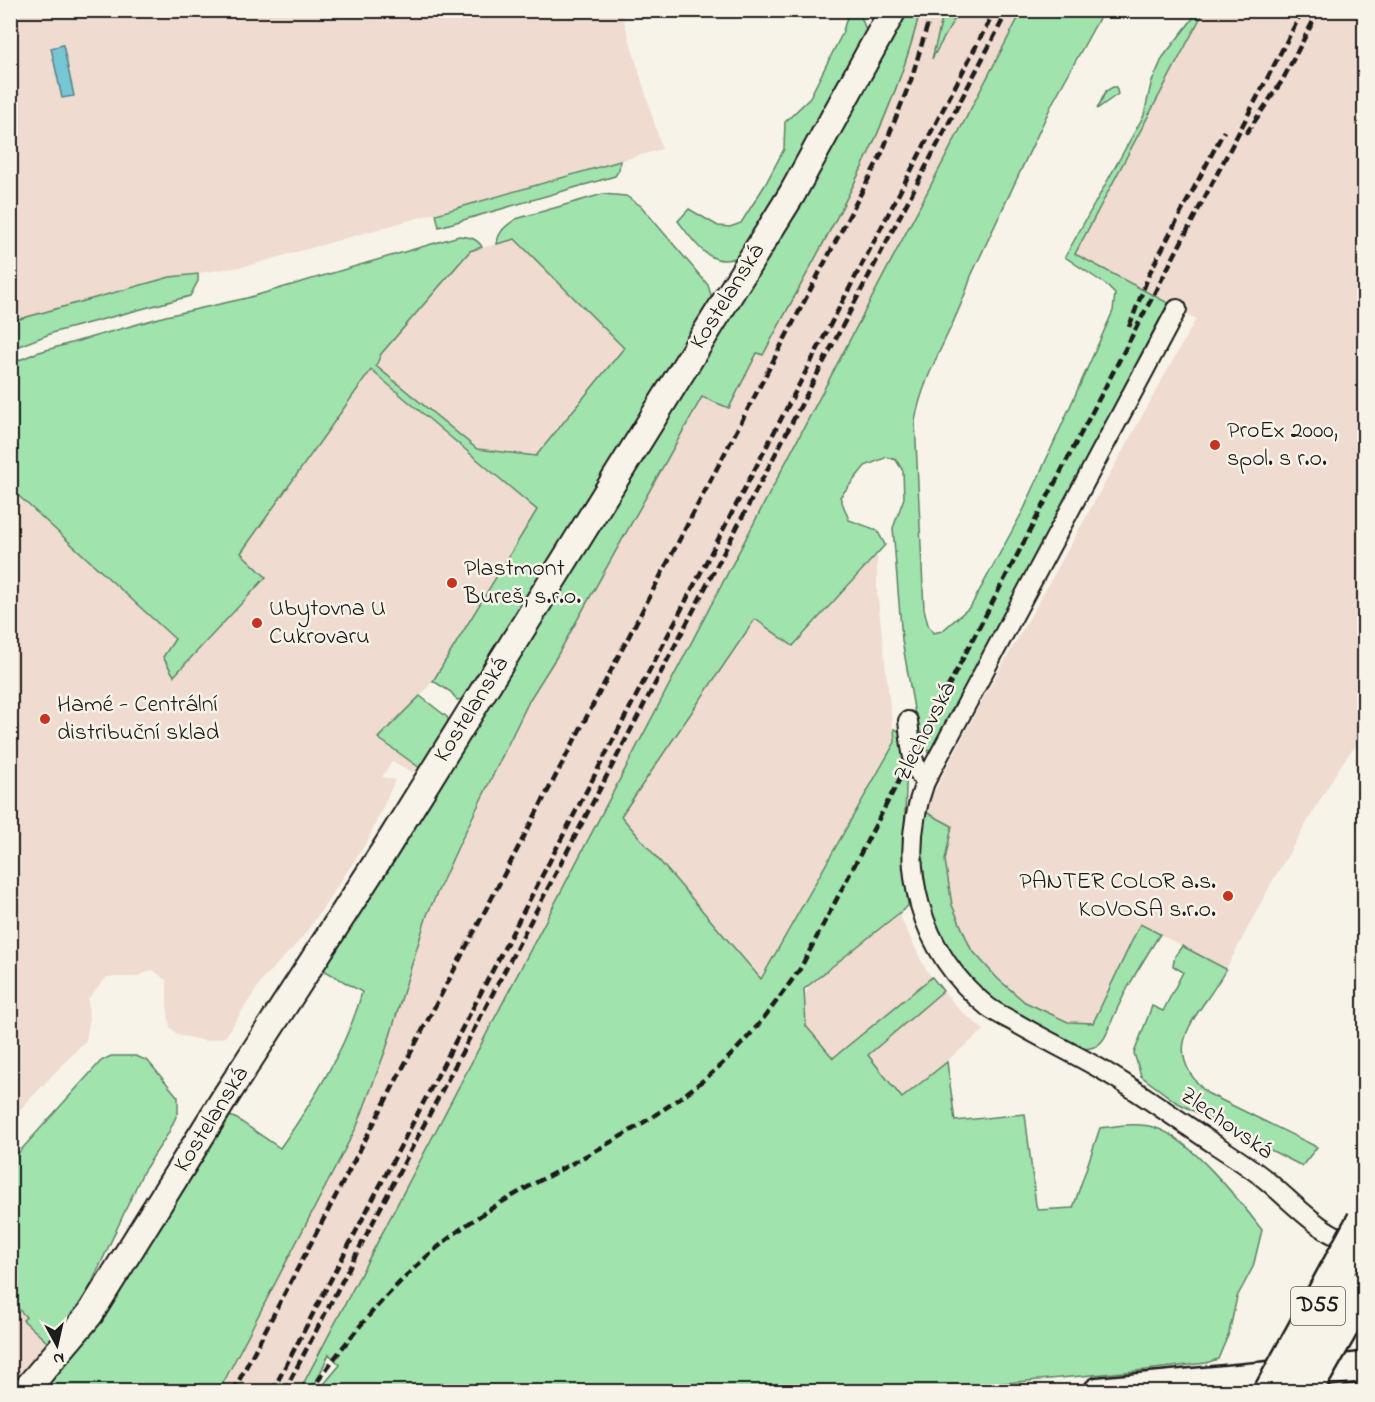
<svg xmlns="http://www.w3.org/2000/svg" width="1375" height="1402" font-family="'Indie Flower',sans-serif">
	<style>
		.built { fill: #efdbd0 }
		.green { fill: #a0e3ad; stroke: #5e8064; stroke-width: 1.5 }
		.water { fill: #78c6d5; stroke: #53828b; stroke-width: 1.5 }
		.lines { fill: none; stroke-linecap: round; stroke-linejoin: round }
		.street-casing { stroke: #1c1c1c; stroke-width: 22 }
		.secondary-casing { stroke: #1c1c1c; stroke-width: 30 }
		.primary-casing { stroke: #1c1c1c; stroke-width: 33 }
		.street { stroke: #f7f3e8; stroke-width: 18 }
		.secondary { stroke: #f7f3e8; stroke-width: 26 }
		.primary { stroke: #f7f3e8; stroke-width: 28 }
		.rail { stroke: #1c1c1c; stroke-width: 4.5; stroke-dasharray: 9 4.5; stroke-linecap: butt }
		.highway-bridge-casing { stroke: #1c1c1c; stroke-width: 38; stroke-linecap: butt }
		.highway-bridge { stroke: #f7f3e8; stroke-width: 33 }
		.poi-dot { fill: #c8321e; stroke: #f7f3e8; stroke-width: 2 }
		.labels { text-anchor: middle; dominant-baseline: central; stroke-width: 5; stroke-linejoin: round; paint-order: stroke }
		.shield { fill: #f7f3e8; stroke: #5e5c59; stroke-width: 1.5 }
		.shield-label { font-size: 22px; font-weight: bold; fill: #1c1c1c }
		.street-label { font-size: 24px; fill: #1c1c1c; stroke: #f7f3e8 }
		.poi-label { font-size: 24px; fill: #1c1c1c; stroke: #f7f3e8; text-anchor: start }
	</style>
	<rect width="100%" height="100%" fill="#f7f3e8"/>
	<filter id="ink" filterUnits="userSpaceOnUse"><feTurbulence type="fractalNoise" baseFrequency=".0167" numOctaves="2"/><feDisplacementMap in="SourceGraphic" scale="12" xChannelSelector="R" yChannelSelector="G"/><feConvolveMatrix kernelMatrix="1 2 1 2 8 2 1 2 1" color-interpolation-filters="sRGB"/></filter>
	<g filter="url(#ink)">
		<!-- built -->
		<g class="built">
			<polygon points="11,11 621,11 662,149 247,266 170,277 16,320 11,324"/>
			<polygon points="920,11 944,11 931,60 958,11 1022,11 299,1391 220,1392 357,1126 386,1049 427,915 530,699 557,656 702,397 729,408 757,352 762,355 871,150 901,75"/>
			<polygon points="1204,11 1364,11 1364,738 1351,751 1340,766 1272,882 1226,969 1140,924 1093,1023 1068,1022 1025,1002 998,979 971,949 952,905 945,860 952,827 928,812 931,798 984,697 1041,598 1196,319 1075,254"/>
			<polygon points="515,239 625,348 536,456 477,449 376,366 381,354 470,251"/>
			<polygon points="371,370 537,510 433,681 420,696 378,738 420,769 412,772 392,761 382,777 395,780 368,840 319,914 301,939 263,979 225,1037 206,1041 178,1035 170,1027 167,1005 167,981 153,970 135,977 107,977 88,999 89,1023 86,1040 11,1119 10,490 114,583 264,577 266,576 241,553"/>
			<polygon points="877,555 877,591 894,741 761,978 621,816 754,619 794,647"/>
			<polygon points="889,894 925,968 932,977 833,1058 795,1013 833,943"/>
			<polygon points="943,991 960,1010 984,1030 902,1098 867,1055"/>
			<polygon points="10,1301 27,1317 24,1321 48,1343 11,1382"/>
		</g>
		<!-- green -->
		<g class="green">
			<path d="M849,11H859L867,33C850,65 757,250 735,258C709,268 692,239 678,221L689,209L718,226L730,227L741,223L765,185L784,149L785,122L809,99L842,34Z"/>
			<path d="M907,11H920C891,132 821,245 763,355L757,353L729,408L702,397L557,656L530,699L458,847L427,915L386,1049L357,1126L219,1391L42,1392L98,1325L96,1321L108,1308L230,1116L237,1119L280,1148C312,1103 348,1046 362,992L322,969Z"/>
			<polygon points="944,11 959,11 932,59"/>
			<path d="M1022,11H1103L1053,102L971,276C957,326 924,369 915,421L924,609L928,625L933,633L942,631L971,606L1024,509L1113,311L1115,294L1105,284L1065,257L1144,115L1151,84L1163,57L1191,21L1197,11H1204L1075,254L1168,303L934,748L930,751L921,749L902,640L893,528L904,498L903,471L896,460L887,457L865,466L840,497L849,520L877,530L885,545L793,646L755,619L621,816L761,979L895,742L894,729L901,732C911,772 903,814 904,854C904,872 907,889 908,906L804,989L806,1026L833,1058L932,977L943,991L868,1055L902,1098L947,1062L955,1121L1025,1114L1036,1205L1038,1210L1073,1208L1100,1128C1118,1126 1138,1122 1156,1128C1189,1138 1240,1201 1262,1230L1253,1267L1237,1297L1229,1333L1218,1359L1206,1363L1146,1370L911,1392L318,1391L340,1365L329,1354L312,1391L299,1392Z"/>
			<polygon points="1113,87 1116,87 1118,94 1097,109 1106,91"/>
			<polygon points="620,161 619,170 615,176 439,227 436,214"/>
			<path d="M603,194L626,196L641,206L708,285L712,298L709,308L464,699L457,700L451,692L433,681L537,510L371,370L241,553L266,577L174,676L163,657L175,639L11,489L10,364L36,353L166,316L247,298L459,236C469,237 477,238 482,247L470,251L381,354L376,366L477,449L536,456L624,348L515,239L497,244C498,231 506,226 516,219Z"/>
			<polygon points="198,274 198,281 190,296 55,332 11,349 11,324 16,320 170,277"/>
			<polygon points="420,696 447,717 449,722 425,767 420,768 378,738"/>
			<path d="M924,811L952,826L945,860L952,905L971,949L998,979L1025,1002L1068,1022L1093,1023L1140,924L1160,934C1143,961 1126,988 1113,1018C1109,1028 1105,1043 1094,1047C1076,1054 1055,1037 1039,1029C1020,1017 1000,1006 982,991C950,962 922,905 920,861C919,845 923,827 924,811Z"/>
			<path d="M1182,946L1226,969C1201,1016 1155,1045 1207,1093L1317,1147L1302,1166L1176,1102L1141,1076L1134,1053L1152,1006L1163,1011L1183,972L1173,966L1175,956Z"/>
			<polygon points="111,1056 136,1056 148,1061 178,1097 178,1112 168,1134 143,1172 83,1302 77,1311 48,1343 23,1320 26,1317 11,1301 11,1266 13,1263 11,1260 10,1232 13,1229 10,1227 11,1161 101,1061"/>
		</g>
		<!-- water -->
		<polygon class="water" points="63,45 74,96 62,98 51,48"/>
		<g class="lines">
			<defs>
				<g id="street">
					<path d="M1177,309L925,782C895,864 920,952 988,1007C996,1013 1007,1018 1016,1023C1045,1040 1075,1054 1104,1071C1135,1089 1165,1111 1195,1131C1218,1147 1244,1162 1266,1180C1296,1205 1320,1234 1358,1245"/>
					<path d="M908,721C911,742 910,764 925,782"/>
				</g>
				<polyline id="secondary" points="24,1392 90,1314 227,1094 384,851 792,194 893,10"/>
				<polyline id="primary" points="1098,1392 1364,1367"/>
			</defs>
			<!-- street casing -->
			<use href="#street" class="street-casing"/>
			<!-- secondary casing -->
			<use href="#secondary" class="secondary-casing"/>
			<!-- primary casing -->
			<use href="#primary" class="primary-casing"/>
			<!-- street -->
			<use href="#street" class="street"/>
			<!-- secondary -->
			<use href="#secondary" class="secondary"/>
			<!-- primary -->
			<use href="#primary" class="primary"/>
			<!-- rail -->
			<g class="rail">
				<polyline points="1246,134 1282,81 1319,10"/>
				<polyline points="1129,327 1150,272 1224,131"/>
				<polyline points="233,1392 881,155 911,80 932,10"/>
				<polyline points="272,1392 995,10"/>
				<polyline points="284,1392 1008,10"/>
				<path d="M310,1392C354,1329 403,1271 465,1226C520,1187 582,1161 638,1126C671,1105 705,1082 732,1054C758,1028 779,998 800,969L1303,10"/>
			</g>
			<defs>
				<g id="highway-bridge">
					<polyline points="1271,1392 1364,1221"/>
					<polyline points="1304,1392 1364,1287"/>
				</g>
			</defs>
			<!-- highway-bridge casing -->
			<use href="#highway-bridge" class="highway-bridge-casing"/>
			<!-- highway-bridge -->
			<use href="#highway-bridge" class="highway-bridge"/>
		</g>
	</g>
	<!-- markers -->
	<g class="poi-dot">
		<circle cx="1215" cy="445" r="6"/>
		<circle cx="452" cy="583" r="6"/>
		<circle cx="257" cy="623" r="6"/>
		<circle cx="45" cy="719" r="6"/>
		<circle cx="1228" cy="896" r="6"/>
	</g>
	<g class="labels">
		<!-- shield labels -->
		<rect class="shield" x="1291" y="1287" width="54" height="38" rx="4.5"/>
		<g class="shield-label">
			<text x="1318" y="1306">D55</text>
		</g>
		<!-- street labels -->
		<g class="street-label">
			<text transform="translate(728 297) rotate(-58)">Kostelanská</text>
			<text transform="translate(472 710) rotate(-58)">Kostelanská</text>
			<text transform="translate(926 732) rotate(-63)">Zlechovská</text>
			<text transform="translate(212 1120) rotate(-58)">Kostelanská</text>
			<text transform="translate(1226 1124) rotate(35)">Zlechovská</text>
		</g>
		<!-- poi labels -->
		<g class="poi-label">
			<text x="1227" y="431">ProEx 2000,<tspan x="1227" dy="28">spol. s r.o.</tspan></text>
			<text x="464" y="569">Plastmont<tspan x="464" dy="28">Bureš, s.r.o.</tspan></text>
			<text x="269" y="609">Ubytovna U<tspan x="269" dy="28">Cukrovaru</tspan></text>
			<text x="57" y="705">Hamé - Centrální<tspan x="57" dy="28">distribuční sklad</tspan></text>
			<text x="1216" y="882" text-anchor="end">PANTER COLOR a.s.<tspan x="1216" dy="28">KOVOSA s.r.o.</tspan></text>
		</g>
	</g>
	<!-- margin -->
	<rect width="1375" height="1402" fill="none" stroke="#f7f3e8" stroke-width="36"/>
	<rect x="18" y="18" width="1339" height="1366" fill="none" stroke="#1c1c1c" stroke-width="2" filter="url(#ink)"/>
	<!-- north arrow -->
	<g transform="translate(57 1345) rotate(172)" stroke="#f7f3e8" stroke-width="4.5" paint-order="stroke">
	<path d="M0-4.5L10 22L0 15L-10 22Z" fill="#1c1c1c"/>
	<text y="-9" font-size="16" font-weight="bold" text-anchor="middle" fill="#1c1c1c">N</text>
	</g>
</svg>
